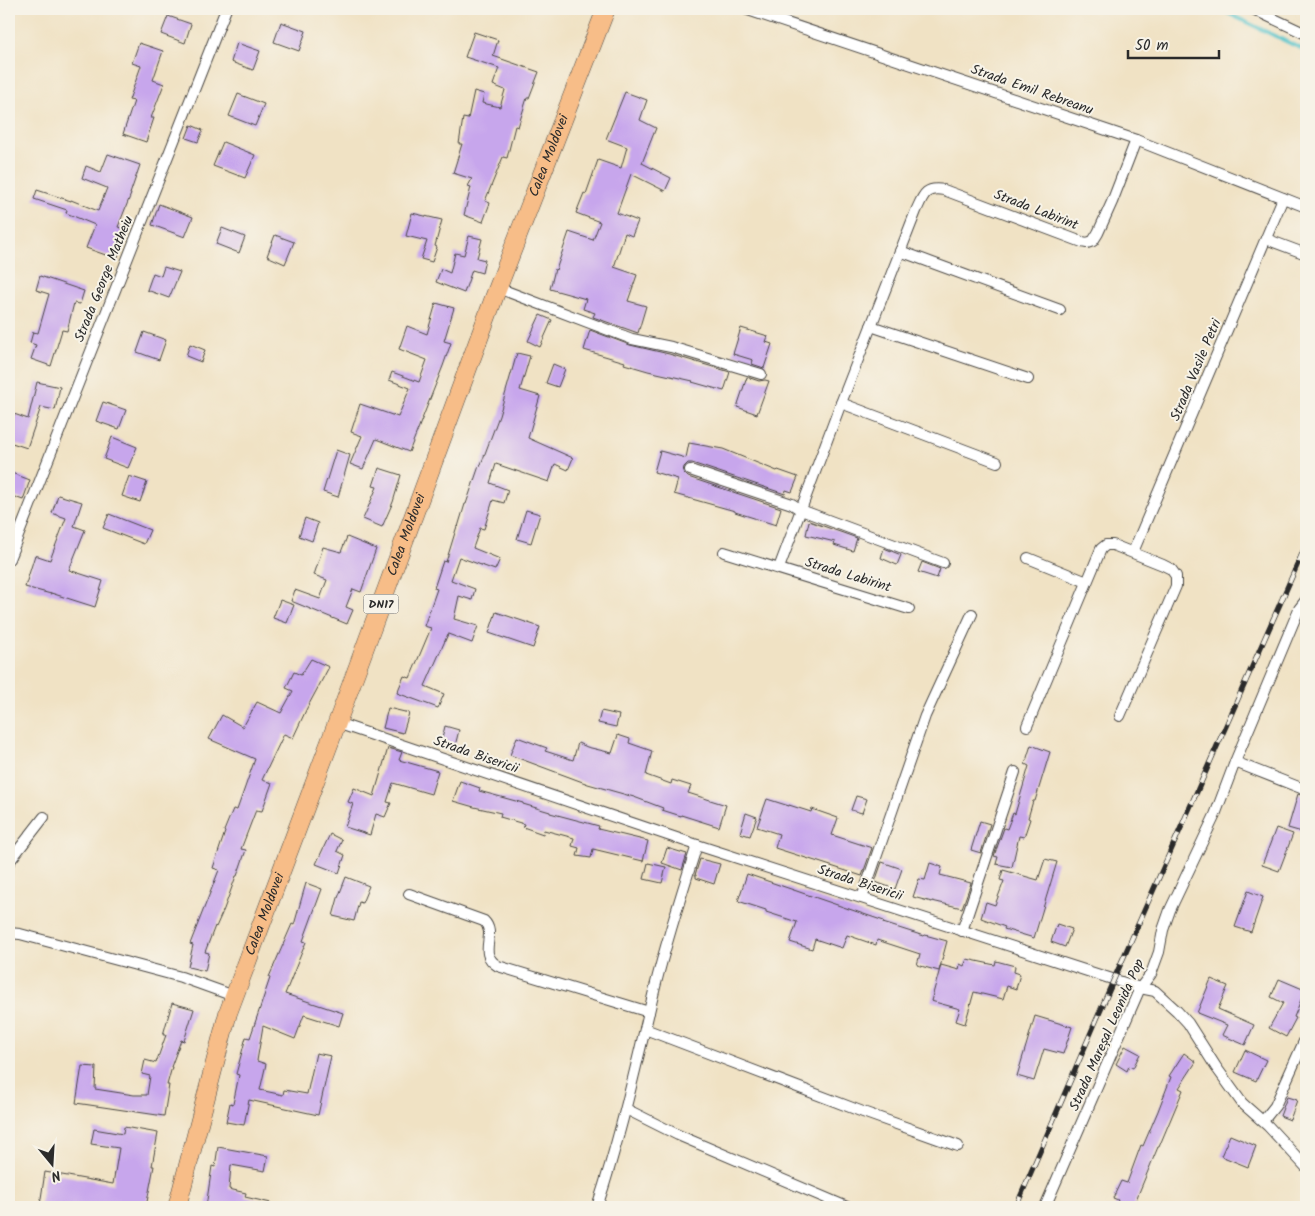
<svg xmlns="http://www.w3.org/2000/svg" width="1315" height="1216" font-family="Kalam,sans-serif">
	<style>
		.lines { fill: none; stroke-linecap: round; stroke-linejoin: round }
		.stream { stroke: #55c3c9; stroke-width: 4 }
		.building { fill: #c7a6ec }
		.street-casing { stroke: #494642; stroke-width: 12 }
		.highway-casing { stroke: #494642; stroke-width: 19 }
		.street { stroke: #fff; stroke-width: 10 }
		.highway { stroke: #f7bd88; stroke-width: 18 }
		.rail-casing { stroke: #2b2b2b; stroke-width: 5.5 }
		.rail { stroke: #f7f3e8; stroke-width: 4; stroke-dasharray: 11; stroke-linecap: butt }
		.labels { text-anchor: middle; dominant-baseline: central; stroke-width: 4; stroke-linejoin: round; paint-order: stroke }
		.shield { fill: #f7f3e8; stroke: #686764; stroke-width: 1 }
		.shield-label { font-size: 12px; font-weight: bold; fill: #2b2b2b }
		.street-label { font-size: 14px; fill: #2b2b2b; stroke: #f7f3e8 }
	</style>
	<rect width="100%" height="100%" fill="#f7f3e8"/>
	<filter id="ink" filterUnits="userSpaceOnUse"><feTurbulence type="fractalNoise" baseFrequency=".02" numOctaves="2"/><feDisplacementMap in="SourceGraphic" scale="10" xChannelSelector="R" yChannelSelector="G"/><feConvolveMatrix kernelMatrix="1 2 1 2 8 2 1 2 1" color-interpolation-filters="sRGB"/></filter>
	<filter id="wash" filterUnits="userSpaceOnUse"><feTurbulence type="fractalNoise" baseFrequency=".0096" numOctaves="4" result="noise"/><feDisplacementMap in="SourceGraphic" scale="20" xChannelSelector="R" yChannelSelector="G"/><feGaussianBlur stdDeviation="1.12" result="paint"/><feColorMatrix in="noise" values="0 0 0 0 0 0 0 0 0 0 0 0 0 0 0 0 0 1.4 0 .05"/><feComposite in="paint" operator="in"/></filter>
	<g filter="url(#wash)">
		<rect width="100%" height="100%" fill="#f0e2c4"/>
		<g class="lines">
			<!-- stream -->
			<polyline class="stream" points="1219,9 1306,51"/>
		</g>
		<g id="blocks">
			<!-- building -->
			<g class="building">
				<polygon points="168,16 191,24 185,43 161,34"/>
				<polygon points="281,22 306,31 299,51 274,42"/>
				<polygon points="474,32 498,40 493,56 539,72 529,98 527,98 518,127 515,126 507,158 503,157 485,201 490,203 483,222 464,215 471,187 468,186 472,179 453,173 462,144 459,144 463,118 468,119 474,91 484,94 482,103 500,107 505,90 493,85 499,68 465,57"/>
				<polygon points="139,43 163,51 153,80 164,84 151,118 154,118 146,142 123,134 134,101 129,100 141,66 132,63"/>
				<polygon points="237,43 260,51 253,70 231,62"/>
				<polygon points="625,92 647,100 640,120 656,128 642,163 671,178 665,191 631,174 617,213 638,221 632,236 625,233 614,267 637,275 628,301 646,306 638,333 593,317 595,313 583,309 586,299 550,289 555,269 556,270 569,232 593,240 600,222 576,213 584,193 586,194 598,160 621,168 627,147 606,139"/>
				<polygon points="238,94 264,104 255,126 229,116"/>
				<polygon points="191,125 203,130 198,142 186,138"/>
				<polygon points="223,142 255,155 245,178 213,166"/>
				<polygon points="108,154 140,165 130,194 131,194 118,227 128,230 117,259 86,248 95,225 66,213 67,210 34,199 37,190 71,201 71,200 98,211 107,188 82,178 86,166 101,172"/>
				<polygon points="159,204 193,217 185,237 152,225"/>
				<polygon points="412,213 442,220 435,246 437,247 432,262 421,259 427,241 406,236"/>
				<polygon points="222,228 245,237 239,253 216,244"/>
				<polygon points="275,235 294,242 285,264 267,256"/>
				<polygon points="469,236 482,239 477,258 485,260 482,273 472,270 464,293 436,282 441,269 450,273 455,253 464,255"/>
				<polygon points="164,267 180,272 169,298 147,290 153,273 161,276"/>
				<polygon points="40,276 84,291 80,304 74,303 67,331 62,330 51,366 31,359 36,345 30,343 33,332 38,333 49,294 36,290"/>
				<polygon points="436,303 454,308 444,341 451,343 443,366 409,452 376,439 363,469 350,464 362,436 351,432 360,404 398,417 410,388 389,380 392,372 419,382 427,360 399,349 407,326 427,334"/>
				<polygon points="540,315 552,320 540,347 528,341"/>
				<polygon points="741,328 768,336 766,342 772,344 764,368 752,364 753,360 733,354"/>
				<polygon points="590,330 630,345 669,354 730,372 724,391 692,382 693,381 648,371 624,364 625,362 584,350"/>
				<polygon points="144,332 166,340 159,360 137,352"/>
				<polygon points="190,344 205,350 201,362 186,356"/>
				<polygon points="517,353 530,356 520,390 540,396 528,438 573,458 568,470 555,464 549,482 496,464 490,483 508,490 504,503 493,500 484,529 480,528 473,548 500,559 495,570 459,557 451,580 475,589 472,600 459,596 454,619 478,626 472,643 448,634 425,686 444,694 438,708 397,693 404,676 410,678 431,628 424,626 437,589 434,588 443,561 446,562 457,526 458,527 465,504 466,504 479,466 480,467 499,416"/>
				<polygon points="553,364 565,369 558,387 546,383"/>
				<polygon points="747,377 759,381 765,380 769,381 757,414 737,407"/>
				<polygon points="37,382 60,387 55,410 41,407 27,448 9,442 9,430 14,414 28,419"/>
				<polygon points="103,402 126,410 119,429 96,421"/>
				<polygon points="112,437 137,447 128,468 104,459"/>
				<polygon points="689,443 723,449 777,471 778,470 798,477 792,492 786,490 785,494 692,463 688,463 684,467 683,472 688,477 781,508 776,525 735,512 735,511 674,494 678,479 654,472 660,451 686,458"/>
				<polygon points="336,450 350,455 338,497 323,492"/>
				<polygon points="379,468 401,475 393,502 382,527 363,519 377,487 373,486"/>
				<polygon points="9,472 30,480 23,500 9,495"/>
				<polygon points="129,476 147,482 140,502 122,496"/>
				<polygon points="58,495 82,502 74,526 85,530 69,570 103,581 95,607 51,593 51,594 25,587 35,555 50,560 66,518 52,513"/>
				<polygon points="526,510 540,514 531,543 517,539"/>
				<polygon points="109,514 150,530 144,544 103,528"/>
				<polygon points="305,518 318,523 312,541 299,536"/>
				<polygon points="809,521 857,538 853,551 834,545 835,542 806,535"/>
				<polygon points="347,537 376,549 361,592 353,589 346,607 353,610 347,624 291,601 295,590 320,599 327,580 314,575 323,547 341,552"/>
				<polygon points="884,548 901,555 897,565 881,558"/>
				<polygon points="922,562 940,569 937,578 918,572"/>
				<polygon points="280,600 294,605 287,623 273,618"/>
				<polygon points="496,612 540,627 533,648 489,633"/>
				<polygon points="311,659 329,667 307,708 293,738 284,734 262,780 272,783 262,811 256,810 241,849 246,850 237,876 236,876 224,909 216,927 215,926 205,952 209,953 205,971 188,967 193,945 190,944 219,870 213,868 225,832 224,831 233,809 237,810 255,759 209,739 222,715 243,727 257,702 281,713 293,691 286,688 294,672 301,675"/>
				<polygon points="388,708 409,713 403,733 383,728"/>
				<polygon points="601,711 619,715 616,727 598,723"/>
				<polygon points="445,726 459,730 455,746 441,743"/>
				<polygon points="618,735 630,739 629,743 652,751 646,775 671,784 672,780 691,786 688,793 726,805 719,827 681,815 681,816 662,810 663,808 634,797 588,784 510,755 517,737 547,748 545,751 573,760 578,743 587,747 612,753"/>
				<polygon points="1031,745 1050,752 1035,801 1033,801 1028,818 1030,819 1024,837 1019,836 1012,867 996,864 998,857 994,856 1004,828 1007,829 1013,813 1015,814 1029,766 1025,764"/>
				<polygon points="388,748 402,752 399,760 438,771 431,794 393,783 387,802 391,803 385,817 376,814 370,835 345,827 353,804 348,802 354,788 374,796"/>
				<polygon points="460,781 480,788 479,791 523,803 523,804 550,812 550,813 599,826 598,829 648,841 643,861 593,849 591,858 577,856 579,848 572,846 574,838 544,830 543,834 523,827 524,824 500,817 501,813 474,807 453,801"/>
				<polygon points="1298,794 1306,797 1306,815 1302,832 1288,828"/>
				<polygon points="856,796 867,799 862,813 851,810"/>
				<polygon points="767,799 789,806 789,805 811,812 812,809 838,818 832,835 872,848 862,876 775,848 779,834 757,827"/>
				<polygon points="746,813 757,817 750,836 740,833"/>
				<polygon points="980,821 990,824 981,853 971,850"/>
				<polygon points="1276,828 1293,834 1279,871 1262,865"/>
				<polygon points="330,834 342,840 337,851 345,855 339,873 316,864"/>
				<polygon points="667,848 687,854 682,870 662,863"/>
				<polygon points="700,859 720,864 714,884 696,878 696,875 695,875"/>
				<polygon points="1045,859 1057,862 1034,938 1004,929 1005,927 981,918 986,902 995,905 1004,881 1000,880 1003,870 1038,880"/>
				<polygon points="882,862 902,869 895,889 875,882"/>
				<polygon points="648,863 666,867 662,883 644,879"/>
				<polygon points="930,863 942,867 940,875 971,883 962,908 932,901 932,902 913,897 919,879 925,880"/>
				<polygon points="747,874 884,921 883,923 924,936 925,935 947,941 939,971 917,965 920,954 877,940 876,945 847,935 842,948 815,939 812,949 790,942 797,922 766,912 766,910 738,901"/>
				<polygon points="346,877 369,886 362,903 359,902 354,921 333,916 338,898"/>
				<polygon points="306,883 322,889 303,941 306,942 285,994 343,1013 339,1026 304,1015 295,1039 263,1026 257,1061 266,1064 260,1090 283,1095 284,1090 307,1094 316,1053 331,1056 318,1115 249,1100 244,1125 226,1122 230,1103 233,1104 239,1075 236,1074 246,1037 250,1038 270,978 269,977 292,924 294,925"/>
				<polygon points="1248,891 1263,897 1251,932 1235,927"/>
				<polygon points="1057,924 1072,929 1065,947 1051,942"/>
				<polygon points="967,959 995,965 996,961 1015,966 1014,972 1020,974 1016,989 1007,986 1003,999 974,992 965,1024 956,1021 960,1009 931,1001 941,965 959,970 960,964 964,966"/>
				<polygon points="1211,979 1228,986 1218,1009 1254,1025 1245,1045 1222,1035 1227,1025 1197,1013"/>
				<polygon points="1279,979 1305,990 1294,1017 1296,1018 1286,1037 1269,1028 1283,1003 1271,997"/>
				<polygon points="172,1003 194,1009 184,1041 181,1040 171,1067 172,1067 167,1085 169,1085 164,1116 76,1103 82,1066 96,1067 95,1089 134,1095 147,1095 150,1076 142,1074 145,1060 156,1063 166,1035 163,1035"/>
				<polygon points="1035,1016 1072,1027 1063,1054 1044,1049 1034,1081 1017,1076"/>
				<polygon points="1125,1046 1140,1054 1133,1068 1129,1066 1127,1071 1116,1064"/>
				<polygon points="1245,1050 1266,1060 1256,1081 1235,1072"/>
				<polygon points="1184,1053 1196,1062 1179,1088 1183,1090 1159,1147 1158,1147 1133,1207 1115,1207 1118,1200 1113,1198 1121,1181 1127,1183 1141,1145 1143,1146 1158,1111 1171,1077 1169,1076"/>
				<polygon points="1287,1097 1297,1100 1290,1120 1280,1116"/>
				<polygon points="124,1127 158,1133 152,1166 154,1166 146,1207 54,1207 40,1205 45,1172 113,1184 119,1148 91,1144 94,1129 123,1134"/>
				<polygon points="1230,1135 1256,1146 1248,1167 1221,1156"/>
				<polygon points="218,1147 268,1156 265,1171 231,1165 229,1189 246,1193 245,1197 271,1203 271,1207 206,1207 212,1166 215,1167"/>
			</g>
		</g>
	</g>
	<g filter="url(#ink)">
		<use href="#blocks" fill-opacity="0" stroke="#494642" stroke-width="1"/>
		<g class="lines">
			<defs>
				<g id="street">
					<polyline points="745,9 1136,140 1306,207"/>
					<polyline points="1253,9 1306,34"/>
					<polyline points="1266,239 1306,254"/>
					<polyline points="900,251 1060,310"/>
					<polyline points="498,288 632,339 671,347 761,374"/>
					<polyline points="871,326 1028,379"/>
					<polyline points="841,403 997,462"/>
					<polyline points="690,470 792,504 801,510 943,563"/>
					<polyline points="724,552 909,609"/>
					<polyline points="1133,552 1283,198"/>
					<polyline points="1028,558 1087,582"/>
					<polyline points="9,559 226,9"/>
					<path d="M779,568L841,403L916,211C923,196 925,186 944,190L1082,242L1087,243L1093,241L1098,233L1112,202L1136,140"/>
					<polyline points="337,723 697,845 1140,988 1155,991 1177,1011 1188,1023 1216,1067 1242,1103 1268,1126 1306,1167"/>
					<polyline points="1027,726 1101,549 1106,545 1113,545 1163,565 1171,569 1176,576 1176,586 1120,716"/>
					<polyline points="1235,762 1306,790"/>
					<polyline points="9,862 44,817"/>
					<path d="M409,894L484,921C498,935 476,953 498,966L649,1012"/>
					<polyline points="862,898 925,716 972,614"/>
					<polyline points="962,931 1015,772"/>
					<polyline points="9,933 20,934 181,977 234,996"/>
					<polyline points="645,1029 863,1112 958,1146"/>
					<polyline points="626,1109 678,1135 847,1207"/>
					<polyline points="1263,1121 1275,1106 1306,1037"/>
					<path d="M597,1207C621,1135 637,1061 655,987C667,939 682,892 697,845"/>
					<polyline points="1045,1207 1140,988 1151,974 1159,952 1163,930 1170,910 1215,815 1235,762 1299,609 1306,600"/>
				</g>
				<g id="highway">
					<path id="s1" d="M177,1207L228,1013L337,723L495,295L606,9"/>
				</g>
			</defs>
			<!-- street casing -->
			<use href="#street" class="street-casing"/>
			<!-- highway casing -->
			<use href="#highway" class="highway-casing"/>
			<!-- street -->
			<use href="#street" class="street"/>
			<!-- highway -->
			<use href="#highway" class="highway"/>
			<defs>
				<polyline id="rail" points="1016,1207 1114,979 1306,545"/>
			</defs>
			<!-- rail casing -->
			<use href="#rail" class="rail-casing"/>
			<!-- rail -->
			<use href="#rail" class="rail"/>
		</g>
	</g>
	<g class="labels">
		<!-- shield labels -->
		<rect class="shield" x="363.5" y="594.5" width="35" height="19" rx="4"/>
		<g class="shield-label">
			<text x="381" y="604">DN17</text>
		</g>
		<!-- street labels -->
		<g class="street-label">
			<text transform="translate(1032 90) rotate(19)">Strada Emil Rebreanu</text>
			<text stroke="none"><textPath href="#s1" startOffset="1116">Calea Moldovei</textPath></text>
			<text transform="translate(1036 210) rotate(21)">Strada Labirint</text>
			<text transform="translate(104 279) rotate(-68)">Strada George Matheiu</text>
			<text transform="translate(1196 370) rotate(-67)">Strada Vasile Petri</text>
			<text stroke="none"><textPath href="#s1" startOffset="711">Calea Moldovei</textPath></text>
			<text transform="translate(848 575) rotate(17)">Strada Labirint</text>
			<text transform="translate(476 755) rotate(19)">Strada Bisericii</text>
			<text transform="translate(860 883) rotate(18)">Strada Bisericii</text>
			<text stroke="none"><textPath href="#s1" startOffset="306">Calea Moldovei</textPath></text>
			<text transform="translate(1107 1035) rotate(-66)">Strada Mareșal Leonida Pop</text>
		</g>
	</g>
	<!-- margin -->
	<rect width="1315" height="1216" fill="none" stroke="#f7f3e8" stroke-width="30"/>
	<!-- north arrow -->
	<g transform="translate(52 1164) rotate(162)" stroke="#f7f3e8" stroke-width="4" paint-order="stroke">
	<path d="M0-4L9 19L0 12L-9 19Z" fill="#2b2b2b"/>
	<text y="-8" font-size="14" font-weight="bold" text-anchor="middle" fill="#2b2b2b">N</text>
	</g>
	<!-- scale -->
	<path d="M1128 50v8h91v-8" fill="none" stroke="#2b2b2b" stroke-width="2.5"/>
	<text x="1135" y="50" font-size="15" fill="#2b2b2b" stroke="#f7f3e8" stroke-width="4" paint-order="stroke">50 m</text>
</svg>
